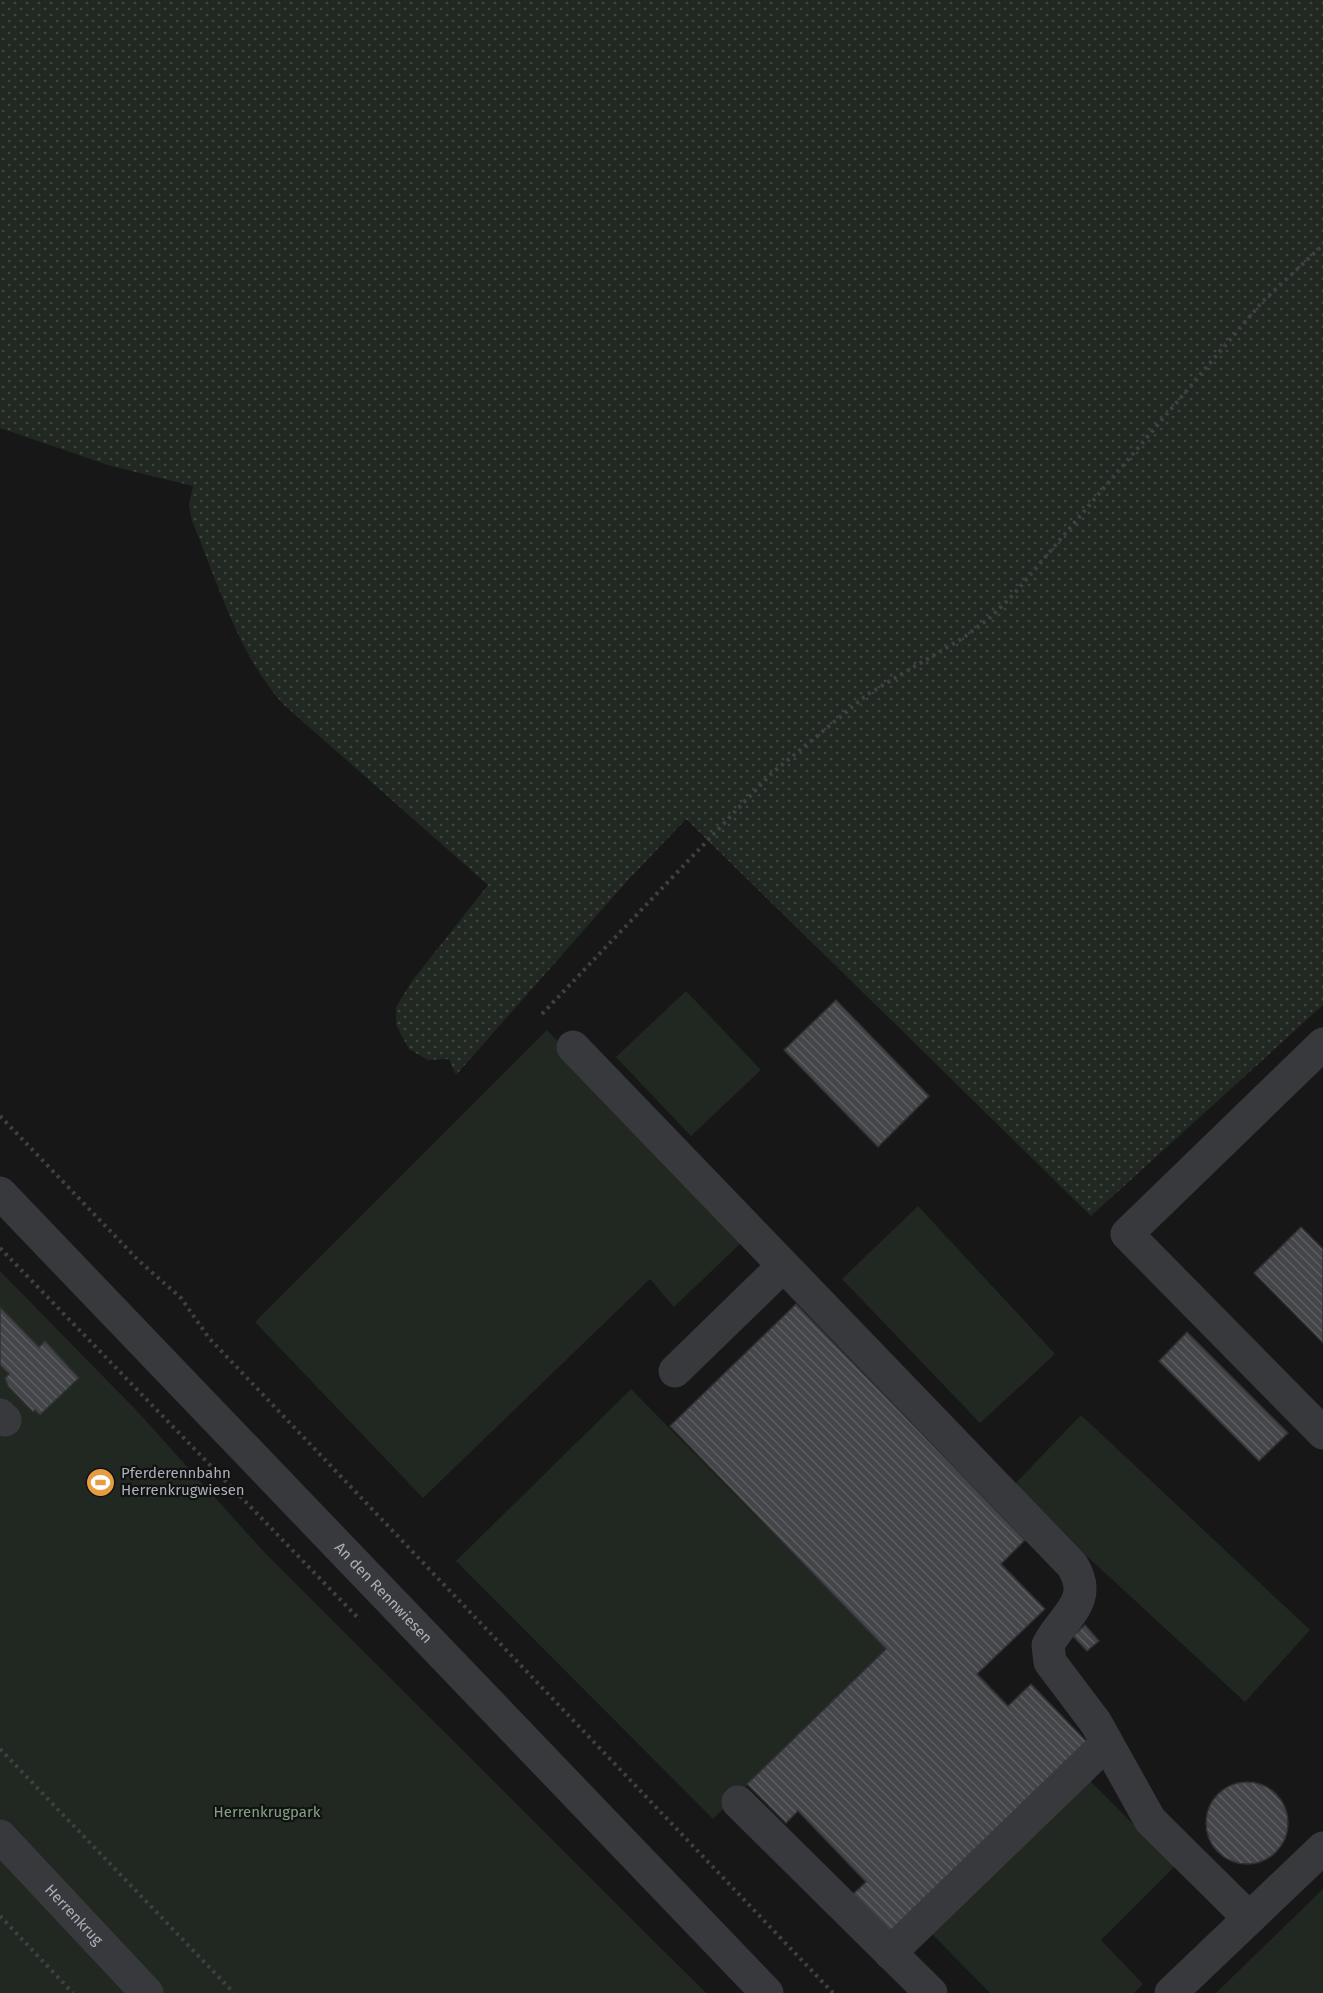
<svg xmlns="http://www.w3.org/2000/svg" width="1323" height="1993" font-family="'Fira Sans',sans-serif">
	<style>
		.grass { fill: url(#grass-dots) }
		.park { fill: #212821 }
		.building { fill: url(#building-back-hatch); stroke: #313134; stroke-width: 1.5 }
		.lines { fill: none; stroke-linecap: round; stroke-linejoin: round }
		.path { stroke: #3e4044; stroke-width: 4; stroke-dasharray: 3 4.5; stroke-linecap: butt }
		.minor { stroke: #38393d; stroke-width: 33 }
		.labels { text-anchor: middle; dominant-baseline: central; stroke-width: 4.5; stroke-linejoin: round; paint-order: stroke }
		.poi-label { font-size: 15px; fill: #aaafb7; stroke: #121213; text-anchor: start }
		.street-label { font-size: 15px; fill: #aaafb7; stroke: #121213 }
		.park-label { font-size: 15px; fill: #83a182; stroke: #121213 }
	</style>
	<defs>
		<pattern id="grass-dots" width="8" height="8" patternUnits="userSpaceOnUse" patternTransform="scale(1.5)"><rect width="8" height="8" fill="#212821"/><path d="M2 2h.1M6 6h.1" fill="none" stroke="#3f453f" stroke-width="1.8" stroke-linecap="round"/></pattern>
		<pattern id="building-back-hatch" width="6" height="6" patternUnits="userSpaceOnUse" patternTransform="scale(1.5)"><rect width="6" height="6" fill="#444548"/><path d="M-1 5l2 2M0 0l6 6M5-1l2 2" fill="none" stroke="#5c5d60"/></pattern>
	</defs>
	<rect width="100%" height="100%" fill="#171718"/>
	<!-- grass -->
	<path class="grass" d="M0,0H1323V1005L1091,1216L686,819L628,880L456,1075L449,1059L428,1060L409,1049L396,1025V1007L412,981L488,885L283,704C238,654 218,583 192,521L189,506L193,486L111,466L0,428Z"/>
	<!-- park -->
	<g class="park">
		<polygon points="686,991 761,1070 691,1136 616,1057"/>
		<polygon points="547,1030 744,1240 674,1307 650,1279 423,1498 255,1322"/>
		<polygon points="918,1206 1055,1354 980,1423 842,1279"/>
		<polygon points="0,1271 137,1411 265,1553 706,1993 0,1993"/>
		<polygon points="631,1389 886,1649 713,1819 456,1561"/>
		<polygon points="1081,1415 1310,1630 1245,1702 1012,1487"/>
		<polygon points="1089,1780 1175,1866 1101,1940 1143,1984 1134,1993 990,1993 932,1934"/>
		<polygon points="1323,1889 1323,1993 1216,1993"/>
	</g>
	<!-- building -->
	<g class="building">
		<polygon points="836,1000 929,1096 878,1147 784,1050"/>
		<polygon points="1301,1227 1323,1249 1323,1343 1254,1273"/>
		<polygon points="796,1304 1025,1540 1001,1564 1045,1609 977,1674 1008,1706 1031,1684 1088,1743 890,1934 852,1895 866,1882 798,1811 786,1823 747,1784 886,1649 670,1426"/>
		<polygon points="0,1307 39,1347 45,1341 79,1378 40,1415 35,1410 33,1412 8,1386 5,1378 9,1374 0,1365"/>
		<polygon points="1187,1332 1288,1433 1259,1461 1159,1361"/>
		<polygon points="1085,1625 1099,1641 1087,1651 1073,1636"/>
		<circle cx="1247" cy="1823" r="41"/>
	</g>
	<g class="lines">
		<!-- path -->
		<g class="path">
			<polyline points="542,1014 771,774 868,694 963,638 991,617 1013,595 1262,302 1323,245"/>
			<polyline points="0,1116 138,1260 181,1298 209,1338 833,1993"/>
			<polyline points="0,1248 360,1620"/>
			<polyline points="0,1749 234,1993"/>
			<polyline points="0,1916 73,1993"/>
		</g>
		<!-- minor -->
		<g class="minor">
			<polyline points="1323,1044 1127,1234 1323,1433"/>
			<path d="M573,1047L1072,1565C1095,1601 1063,1616 1048,1645L1050,1662L1096,1723L1150,1820L1249,1918"/>
			<path id="s1" d="M0,1193L767,1993"/>
			<polyline points="675,1371 783,1266"/>
			<polyline points="0,1415 5,1420"/>
			<polyline points="738,1802 931,1993"/>
			<path id="s2" d="M0,1836L147,1993"/>
			<polyline points="890,1953 1107,1743"/>
			<polyline points="1171,1993 1323,1848"/>
		</g>
	</g>
	<!-- icons -->
	<defs>
		<symbol id="stadium-disc" viewBox="-11 -11 22 22"><circle r="9.5" fill="#e69d41" stroke="#121213"/><path d="M0-5a6.5 5 0 1 0 0 10a6.5 5 0 1 0 0-10ZM-3.5-1.8h7v3.6h-7Z" fill="#fff"/></symbol>
	</defs>
	<g fill-rule="evenodd">
		<use href="#stadium-disc" x="84" y="1466" width="33" height="33"/>
	</g>
	<g class="labels">
		<!-- poi labels -->
		<g class="poi-label">
			<text x="121" y="1473">Pferderennbahn<tspan x="121" dy="17">Herrenkrugwiesen</tspan></text>
		</g>
		<!-- street labels -->
		<g class="street-label">
			<text stroke="none"><textPath href="#s1" startOffset="554">An den Rennwiesen</textPath></text>
			<text stroke="none"><textPath href="#s2" startOffset="108">Herrenkrug</textPath></text>
		</g>
		<!-- park labels -->
		<g class="park-label">
			<text x="267" y="1812">Herrenkrugpark</text>
		</g>
	</g>
</svg>
